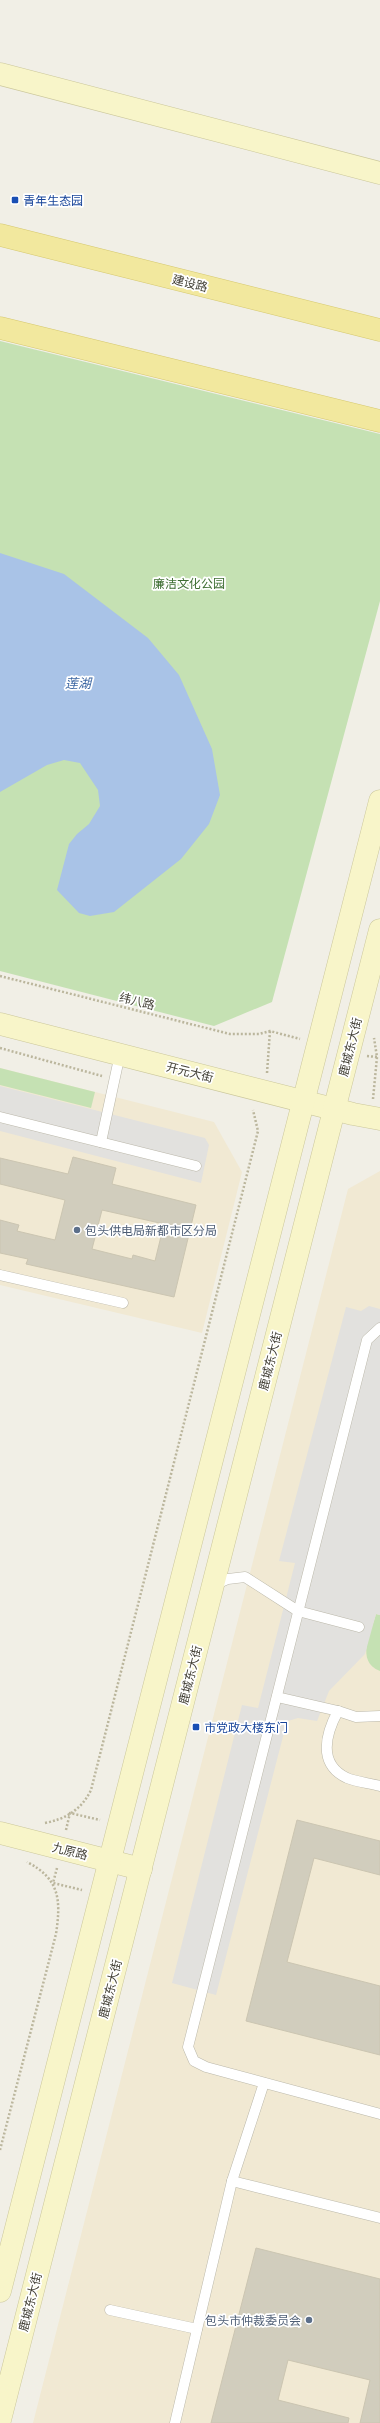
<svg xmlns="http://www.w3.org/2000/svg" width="380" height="2423" font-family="Poppins,'Noto Sans SC',sans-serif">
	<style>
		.commercial { fill: #f1e9d3 }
		.green { fill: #c5e1b3 }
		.parking { fill: #e2e1de }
		.water { fill: #a9c3e7 }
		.building { fill: #d1cdbd; stroke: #cbc5b1; fill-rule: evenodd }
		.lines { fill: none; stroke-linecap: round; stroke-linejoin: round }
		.lane-casing { stroke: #bbb8aa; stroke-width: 11 }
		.secondary-casing { stroke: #cbc79b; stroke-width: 23 }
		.primary-casing { stroke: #d5c870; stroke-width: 23 }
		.path { stroke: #bbb69d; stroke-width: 2.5; stroke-dasharray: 2 2; stroke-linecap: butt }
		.lane { stroke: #fff; stroke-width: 10 }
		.secondary { stroke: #f8f5c9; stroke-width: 22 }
		.primary { stroke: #f2e89e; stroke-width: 22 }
		.transit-dot { fill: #1a4fb4; stroke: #fff; stroke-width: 1.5 }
		.service-dot { fill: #5c6f8a; stroke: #fff; stroke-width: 1.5 }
		.labels { text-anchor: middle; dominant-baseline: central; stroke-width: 3.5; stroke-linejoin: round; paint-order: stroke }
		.transit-label { font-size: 12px; fill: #164399; stroke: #fff; text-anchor: start }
		.street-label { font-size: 12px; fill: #434036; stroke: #fff }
		.park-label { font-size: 12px; fill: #3d6d31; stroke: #fff }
		.service-label { font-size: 12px; fill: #4e5e75; stroke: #fff; text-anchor: start }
		.water-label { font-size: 13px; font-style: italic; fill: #3c66a2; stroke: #fff }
	</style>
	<rect width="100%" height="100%" fill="#f1efe6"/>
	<!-- commercial -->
	<g class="commercial">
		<polygon points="0,1068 214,1122 242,1172 202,1333 0,1285"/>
		<polygon points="380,1171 380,2423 33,2423 348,1189"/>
	</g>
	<!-- green -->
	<g class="green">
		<polygon points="0,341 380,434 380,601 272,1002 214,1026 0,971"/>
		<polygon points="0,1068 95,1092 91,1108 0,1085"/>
		<path d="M376,1614L380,1615V1671C355,1661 371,1633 376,1614Z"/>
	</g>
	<!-- parking -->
	<g class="parking">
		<polygon points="0,1086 205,1138 209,1145 201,1183 0,1131"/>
		<polygon points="369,1306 380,1309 380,1615 376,1614 365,1654 329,1691 317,1721 298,1718 288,1721 286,1725 216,1995 172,1983 242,1705 258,1708 295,1563 279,1561 346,1307 361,1311"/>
	</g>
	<!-- water -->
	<polygon class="water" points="0,553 64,574 148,638 179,675 212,749 220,795 209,824 181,859 114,912 90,916 79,913 57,890 69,844 77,834 89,824 100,806 98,790 80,763 64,760 47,765 0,792"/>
	<!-- building -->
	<g class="building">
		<path d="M73,1157L116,1168L112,1184L196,1205L174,1297L26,1264L28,1259L0,1253V1220L19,1225L17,1231L55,1240L65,1200L0,1184V1158L68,1174ZM102,1210L164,1224L155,1261L133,1255L132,1259L92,1249Z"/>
		<polygon points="297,1820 380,1841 380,1875 314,1858 287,1962 380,1986 380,2055 246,2021"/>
		<polygon points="256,2248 380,2279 380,2423 360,2423 370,2380 288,2360 278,2400 349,2418 348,2423 211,2423"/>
	</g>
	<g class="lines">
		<defs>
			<g id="lane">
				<polyline points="0,1117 196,1166"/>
				<polyline points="101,1142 120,1054"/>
				<polyline points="0,1275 123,1303"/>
				<polyline points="380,1328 367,1340 188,2047 194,2061 206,2067 380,2114"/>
				<polyline points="214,1585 228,1579 245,1577 298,1611 359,1627"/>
				<polyline points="277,1697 338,1711 356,1717 380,1716"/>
				<path d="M338,1711C326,1733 317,1764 347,1778C357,1782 369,1783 380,1786"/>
				<polyline points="232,2181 380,2218"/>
				<polyline points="110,2310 197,2329"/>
				<polyline points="175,2423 232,2181 264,2083"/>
			</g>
			<g id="secondary">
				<polyline points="0,74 380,173"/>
				<polyline points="0,1024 353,1114 380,1119"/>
				<polyline points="0,1833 141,1869"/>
				<polyline points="0,2291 380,801"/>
				<polyline points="0,2420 380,930"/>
			</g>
			<g id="primary">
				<polyline points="0,235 380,330"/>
				<polyline points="0,328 380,421"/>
			</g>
		</defs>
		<!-- lane casing -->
		<use href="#lane" class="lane-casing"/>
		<!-- secondary casing -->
		<use href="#secondary" class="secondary-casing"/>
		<!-- primary casing -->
		<use href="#primary" class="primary-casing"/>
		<!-- path -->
		<g class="path">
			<polyline points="0,976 230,1034 259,1034 270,1031 300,1039"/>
			<polyline points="0,1048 102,1076"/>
			<polyline points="367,1056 377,1057"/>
			<polyline points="267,1073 270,1031"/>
			<polyline points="373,1099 377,1057 374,1038"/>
			<path d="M45,1823C66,1819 82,1809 91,1790L258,1131L253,1110"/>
			<polyline points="66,1830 70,1813 100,1820"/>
			<polyline points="57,1868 53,1883 82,1890"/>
			<path d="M0,2150L56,1934C61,1900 60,1879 27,1862"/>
		</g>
		<!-- lane -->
		<use href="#lane" class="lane"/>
		<!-- secondary -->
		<use href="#secondary" class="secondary"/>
		<!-- primary -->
		<use href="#primary" class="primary"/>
	</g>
	<!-- markers -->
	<g class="transit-dot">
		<rect x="11" y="196" width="8" height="8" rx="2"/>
		<rect x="192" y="1723" width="8" height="8" rx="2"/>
	</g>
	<g class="service-dot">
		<circle cx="77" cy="1230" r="4"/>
		<circle cx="309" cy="2320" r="4"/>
	</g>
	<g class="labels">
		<!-- transit labels -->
		<g class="transit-label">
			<text x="23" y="200">青年生态园</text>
			<text x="204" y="1727">市党政大楼东门</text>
		</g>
		<!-- street labels -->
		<g class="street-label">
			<text transform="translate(190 283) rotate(14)">建设路</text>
			<text transform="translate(137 1001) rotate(14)">纬八路</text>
			<text transform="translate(350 1047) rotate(-76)">鹿城东大街</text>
			<text transform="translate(190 1072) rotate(14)">开元大街</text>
			<text transform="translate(270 1361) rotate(-76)">鹿城东大街</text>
			<text transform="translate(190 1675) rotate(-76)">鹿城东大街</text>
			<text transform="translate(70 1851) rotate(14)">九原路</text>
			<text transform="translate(110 1989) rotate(-76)">鹿城东大街</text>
			<text transform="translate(30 2302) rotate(-76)">鹿城东大街</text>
		</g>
		<!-- park labels -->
		<g class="park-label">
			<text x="189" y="583">廉洁文化公园</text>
		</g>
		<!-- service labels -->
		<g class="service-label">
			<text x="85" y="1230">包头供电局新都市区分局</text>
			<text x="301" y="2320" text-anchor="end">包头市仲裁委员会</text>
		</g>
		<!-- water labels -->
		<g class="water-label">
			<text x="78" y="683">莲湖</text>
		</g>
	</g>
</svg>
